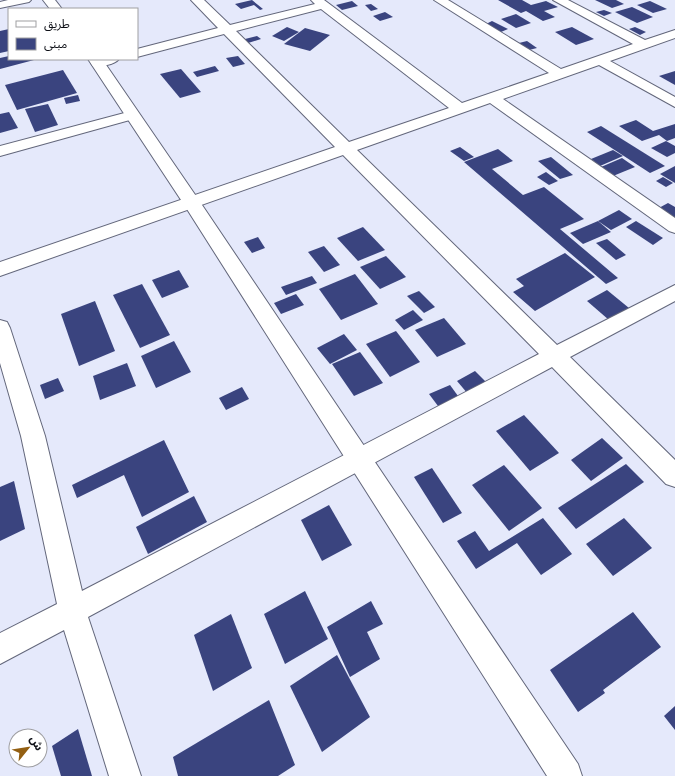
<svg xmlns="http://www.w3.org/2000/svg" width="675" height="776" font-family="'Sofia Sans Condensed','Noto Sans Arabic',sans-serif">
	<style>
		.building { fill: #3a447f }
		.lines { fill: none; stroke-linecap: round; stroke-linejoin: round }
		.street-casing { stroke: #63677b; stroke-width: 2 }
		.secondary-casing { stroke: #63677b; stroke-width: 2 }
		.street { fill: #fff; fill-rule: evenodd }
		.secondary { fill: #fff; fill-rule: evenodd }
	</style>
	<rect width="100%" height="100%" fill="#e5e9fb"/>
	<!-- building -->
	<g class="building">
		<polygon points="252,0 263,9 260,10 254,5 241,9 235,4"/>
		<polygon points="498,0 522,0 531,5 546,1 558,7 544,11 555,17 543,21 526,11 521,13"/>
		<polygon points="595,0 616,0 624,4 612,8"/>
		<polygon points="352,1 358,6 342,10 336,5"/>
		<polygon points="650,1 667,9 653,13 637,5"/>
		<polygon points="371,4 378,9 371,11 365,5"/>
		<polygon points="632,7 653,17 637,23 615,12"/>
		<polygon points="604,10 612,13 604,16 596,12"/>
		<polygon points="385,12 393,17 380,21 373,16"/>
		<polygon points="516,14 531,23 516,28 501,19"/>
		<polygon points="492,21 508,29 501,32 486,24"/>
		<polygon points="287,27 299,32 284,41 272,36"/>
		<polygon points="572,27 594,39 576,45 555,32"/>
		<polygon points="635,27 646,32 640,35 629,29"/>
		<polygon points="305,28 330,35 310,51 284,44"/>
		<polygon points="9,29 9,51 0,53 0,36 5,35 0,36 0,31"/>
		<polygon points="257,36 261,39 245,44 241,40"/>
		<polygon points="527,41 537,48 529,50 519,43"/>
		<polygon points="9,56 9,59 34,60 0,69 0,58"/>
		<polygon points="238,56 245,64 233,67 226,58"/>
		<polygon points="215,66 219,71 197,77 193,72"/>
		<polygon points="181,69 201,92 180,98 160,74"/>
		<polygon points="63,70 77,93 17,110 5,85"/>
		<polygon points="675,71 675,85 659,76"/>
		<polygon points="78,95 80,101 66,104 64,98"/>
		<polygon points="48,104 58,125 35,132 25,109"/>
		<polygon points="9,112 18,128 0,133 0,114"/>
		<polygon points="636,120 653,131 675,124 675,138 667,141 659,135 642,141 619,126"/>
		<polygon points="601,126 665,166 650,173 587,132"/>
		<polygon points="666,141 675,146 675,153 667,157 651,148"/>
		<polygon points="460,147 474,157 464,161 450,151"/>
		<polygon points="498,149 513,161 492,169 523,195 544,187 584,219 560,229 618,278 606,284 464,162"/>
		<polygon points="613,150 623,156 600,166 591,159"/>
		<polygon points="551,157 573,175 560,179 538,161"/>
		<polygon points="622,158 635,167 613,176 601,167"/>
		<polygon points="675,166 675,183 660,174"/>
		<polygon points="546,172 558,181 549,185 537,177"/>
		<polygon points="663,177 673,183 666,187 656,181"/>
		<polygon points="668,203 675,207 675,221 657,209"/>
		<polygon points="619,210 632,219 611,230 598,221"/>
		<polygon points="598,221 611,232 583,244 570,233"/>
		<polygon points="636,221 663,238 653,245 626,227"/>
		<polygon points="363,227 385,250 358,261 337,238"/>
		<polygon points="258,237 265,248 252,253 244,242"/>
		<polygon points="607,239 626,255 616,260 596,243"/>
		<polygon points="324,246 340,265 324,272 308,252"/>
		<polygon points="565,253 595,277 535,311 513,292 524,286 516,279"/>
		<polygon points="386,256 406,277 380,289 360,267"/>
		<polygon points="179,270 189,287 162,298 152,280"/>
		<polygon points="355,274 378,304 341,320 319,289"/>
		<polygon points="312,276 317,283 286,295 281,287"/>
		<polygon points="142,284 170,335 140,348 113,295"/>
		<polygon points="607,290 629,308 609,320 587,301"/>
		<polygon points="419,291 435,307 424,313 407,296"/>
		<polygon points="296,294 304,305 281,314 274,303"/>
		<polygon points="95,301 115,351 79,366 61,314"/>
		<polygon points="413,310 423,320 404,330 395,320"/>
		<polygon points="444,318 466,344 437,357 415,330"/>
		<polygon points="396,331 420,362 390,377 366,344"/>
		<polygon points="344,334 357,350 330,364 317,348"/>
		<polygon points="174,341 191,372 156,388 141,356"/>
		<polygon points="360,352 383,383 354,396 332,364"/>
		<polygon points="127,363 136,386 100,400 93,376"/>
		<polygon points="475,371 487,383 468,394 457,381"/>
		<polygon points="58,378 64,391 45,399 40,385"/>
		<polygon points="450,385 458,396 438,406 429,394"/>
		<polygon points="242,387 249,399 226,410 219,398"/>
		<polygon points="524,415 559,453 530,471 496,431"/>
		<polygon points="602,438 623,458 591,481 571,460"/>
		<polygon points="164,440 189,492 142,517 124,475 77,498 72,485"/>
		<polygon points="626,464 644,482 576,529 558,508"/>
		<polygon points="504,465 542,508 509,531 472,485"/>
		<polygon points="432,468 462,513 443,523 414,477"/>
		<polygon points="14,481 25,529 0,541 0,487"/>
		<polygon points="194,496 207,522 148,554 136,527"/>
		<polygon points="329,505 352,545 322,561 301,520"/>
		<polygon points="543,518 572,554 541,575 517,543 476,569 457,541 475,531 489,551"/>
		<polygon points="624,518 652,548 613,576 586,544"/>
		<polygon points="305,591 328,639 285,664 264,614"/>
		<polygon points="371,601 383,624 367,632 380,659 350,677 327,627"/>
		<polygon points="633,612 661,647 603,690 605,693 578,712 550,670"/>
		<polygon points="231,614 252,668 213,691 194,635"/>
		<polygon points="337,655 370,717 322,752 290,686"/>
		<polygon points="269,700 295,765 278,776 178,776 173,757"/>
		<polygon points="675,706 675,730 664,716"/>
		<polygon points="78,729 92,776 61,776 52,746"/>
	</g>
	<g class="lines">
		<defs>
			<g id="street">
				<polygon points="8,0 31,0 29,2 0,8 0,2"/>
				<path d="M191,0H204L230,25L315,4L311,0H324L462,103L549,73L434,0H448L561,69L633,44L553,0H568L645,40L675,30V38L610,61L675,97V107L599,65L503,99L675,218V233L669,231L490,103L357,150L557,345L675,285V301L570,357L675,460V487L666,484L552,367L88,617L141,776H109L64,630L0,664V633L57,604L21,436L0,363V320L7,322L10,328L45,436L82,591L539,354L343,155L0,276V262L335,147L224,34L137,57V49L218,28ZM321,9L449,108L349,142L236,31Z"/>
				<path d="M98,59H119C114,65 100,67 93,66L91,63Z"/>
				<polygon points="132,111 137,112 139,115 137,118 0,156 0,146"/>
			</g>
			<g id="secondary">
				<polygon points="43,0 55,0 62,9 50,9"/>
				<polygon points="88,59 102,59 198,199 578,764 582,776 547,776 185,206"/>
			</g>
		</defs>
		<!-- street casing -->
		<use href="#street" class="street-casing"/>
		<!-- secondary casing -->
		<use href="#secondary" class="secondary-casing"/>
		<!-- street -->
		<use href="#street" class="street"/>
		<!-- secondary -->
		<use href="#secondary" class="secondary"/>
	</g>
	<!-- legend -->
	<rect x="8" y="8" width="130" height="52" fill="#ffffff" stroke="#9f9fa2"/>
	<rect x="16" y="21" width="20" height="6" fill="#ffffff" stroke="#9f9fa2"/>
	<text x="44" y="28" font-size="12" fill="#0e1017">طريق</text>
	<rect x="16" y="38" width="20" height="12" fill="#3a447f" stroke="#9f9fa2"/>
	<text x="44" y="48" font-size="12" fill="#0e1017">مبنى</text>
	<!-- north arrow -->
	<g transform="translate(28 748) rotate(60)"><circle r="19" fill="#ffffff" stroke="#9f9fa2"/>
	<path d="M0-3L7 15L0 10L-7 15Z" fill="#935f12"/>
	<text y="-6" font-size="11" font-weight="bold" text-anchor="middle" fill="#0e1017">ش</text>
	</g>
</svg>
